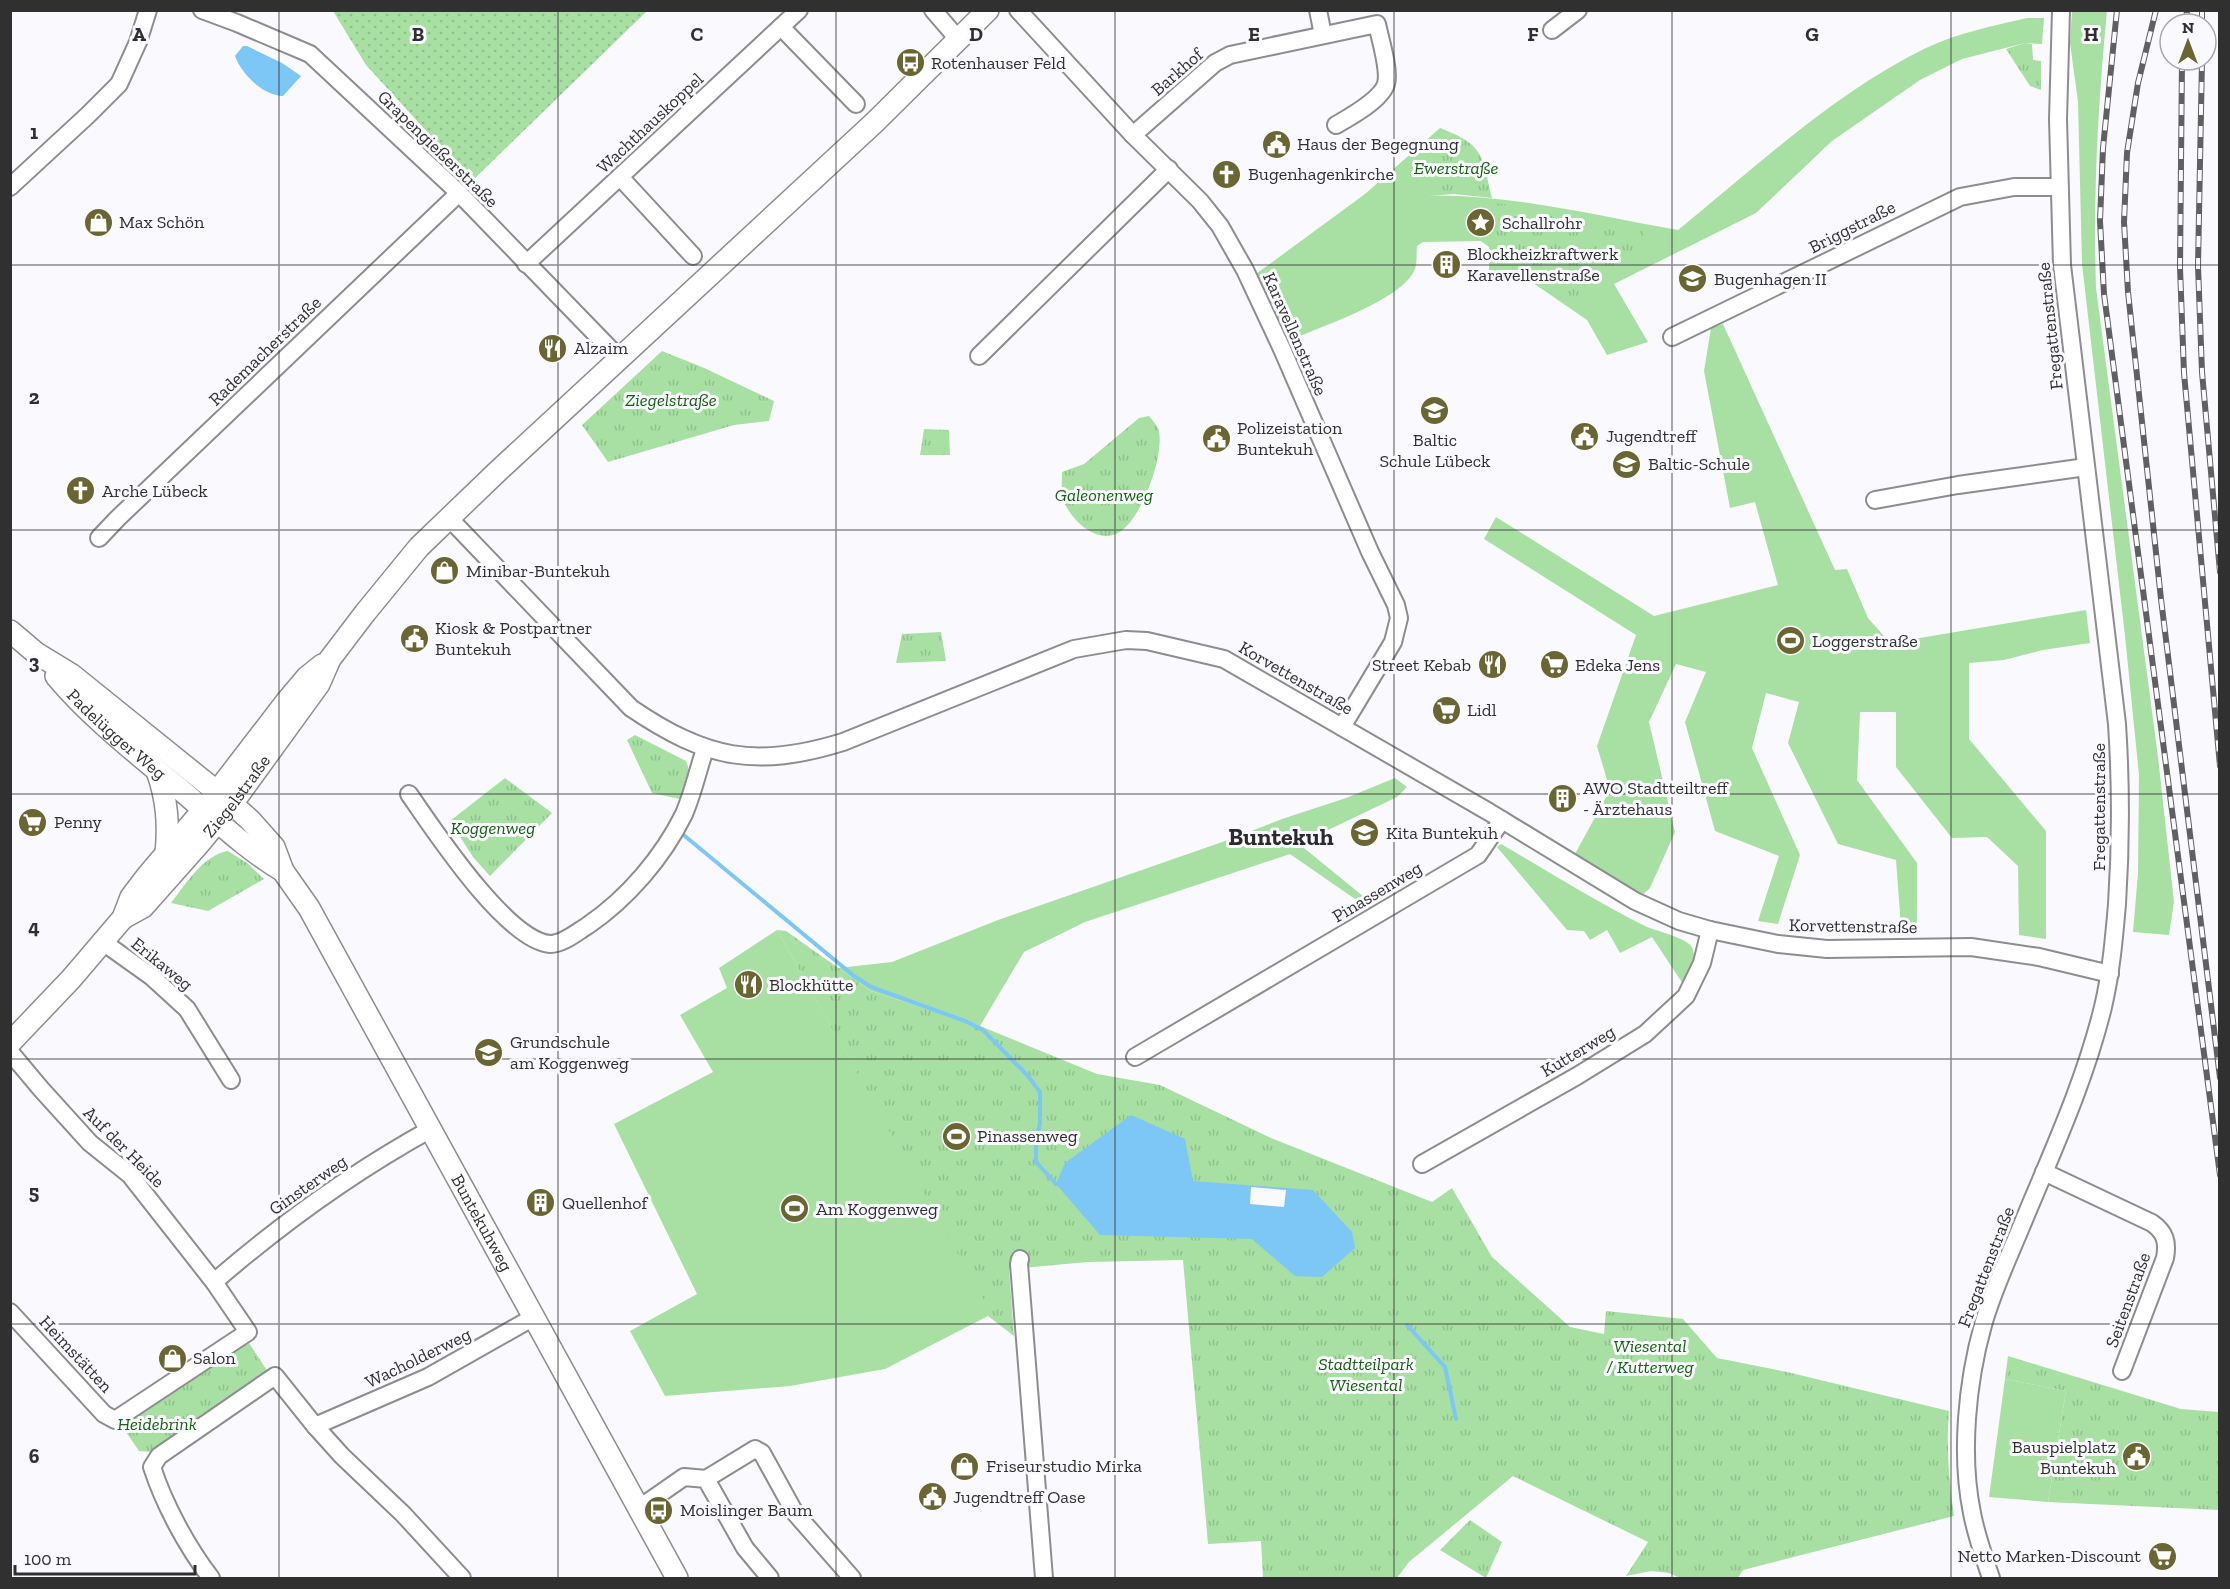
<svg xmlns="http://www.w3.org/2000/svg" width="2230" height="1589" font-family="'Zilla Slab',serif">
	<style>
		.grass { fill: #a8dfa3 }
		.park { fill: url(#park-tufts) }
		.garden { fill: url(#garden-dots) }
		.water { fill: #7cc7f6 }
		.pier { fill: #fafafe }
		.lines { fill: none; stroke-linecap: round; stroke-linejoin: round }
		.stream { stroke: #7cc7f6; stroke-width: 4 }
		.minor-casing { stroke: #8d8d90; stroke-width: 20 }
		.major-casing { stroke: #8d8d90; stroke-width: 24 }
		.minor { stroke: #fff; stroke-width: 16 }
		.major { stroke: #fff; stroke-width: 21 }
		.rail-casing { stroke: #606062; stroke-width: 6 }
		.rail { stroke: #fafafe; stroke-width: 4; stroke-dasharray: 11; stroke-linecap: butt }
		.grid { fill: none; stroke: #303031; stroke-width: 1.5; stroke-opacity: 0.55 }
		.labels { text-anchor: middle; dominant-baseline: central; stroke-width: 6; stroke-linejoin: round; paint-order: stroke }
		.poi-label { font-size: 18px; fill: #303031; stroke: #fafafe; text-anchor: start }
		.street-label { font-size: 18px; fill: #303031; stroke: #fafafe }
		.park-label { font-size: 18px; font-style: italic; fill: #145f11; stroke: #fafafe }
		.district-label { font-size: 24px; font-weight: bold; fill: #2b2b2d; stroke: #fafafe }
		.grid-label { font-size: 20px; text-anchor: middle; font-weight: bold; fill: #303031; stroke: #fafafe; stroke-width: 6; stroke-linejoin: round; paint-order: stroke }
	</style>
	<defs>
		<pattern id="park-tufts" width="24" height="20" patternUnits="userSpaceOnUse" patternTransform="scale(1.5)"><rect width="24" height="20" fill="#a8dfa3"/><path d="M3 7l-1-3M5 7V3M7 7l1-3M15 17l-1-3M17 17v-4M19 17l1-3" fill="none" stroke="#91c08d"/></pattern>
		<pattern id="garden-dots" width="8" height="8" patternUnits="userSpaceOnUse" patternTransform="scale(1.5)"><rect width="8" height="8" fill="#a8dfa3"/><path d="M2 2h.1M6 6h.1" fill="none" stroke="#91c08d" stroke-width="1.8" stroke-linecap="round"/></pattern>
	</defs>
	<rect width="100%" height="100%" fill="#fafafe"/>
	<!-- grass -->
	<g class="grass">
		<path d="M2072,11H2107C2098,104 2093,194 2096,288L2158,757L2174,902L2169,935L2133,932L2138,873L2139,775L2125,636L2082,264L2078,102L2070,43Z"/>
		<path d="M2027,18H2044L2042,44L2025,43L1962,59L1920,80L1832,141L1756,213L1614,284L1648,342L1607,355L1587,320L1517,272H1489V247L1481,241L1423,242L1417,246C1416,254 1418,266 1413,273C1396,302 1320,327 1288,341L1256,274L1365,194L1440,128L1452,133L1425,160L1416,196C1504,192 1592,215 1678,230C1756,167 1835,92 1926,48C1958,33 1992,26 2027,18Z"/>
		<polygon points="1723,324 1835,570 1847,569 1868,618 1890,643 2086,610 2090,643 2043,650 2004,660 1969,663 1969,739 2046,831 2046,939 2019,935 2018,866 1987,837 1952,838 1896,767 1896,712 1860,712 1857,780 1917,863 1917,928 1901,927 1896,860 1838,844 1788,743 1799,702 1766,693 1752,748 1800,855 1778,924 1758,921 1779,856 1715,831 1685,722 1706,672 1676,664 1649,722 1675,832 1650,888 1635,901 1570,863 1610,790 1597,746 1636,635 1484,539 1496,517 1654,616 1778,585 1755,502 1730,508 1704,371 1711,328"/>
		<polygon points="1395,778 1407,787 1397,797 1299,844 1374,905 1368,908 1290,854 1085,922 1024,952 980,1026 871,991 838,968 892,962 998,920 1228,840 1282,819 1346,798"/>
		<path d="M1501,844C1549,872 1595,901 1645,926C1656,931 1684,937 1691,946C1699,956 1688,974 1683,984L1652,937L1620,953L1607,930L1590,940L1584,931L1567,930L1497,847Z"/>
		<polygon points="777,930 991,1311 988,1316 885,1369 790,1386 665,1396 630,1331 697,1294 614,1124 713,1072 680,1015 727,988 719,968"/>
		<polygon points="2005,1379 2066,1391 2048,1502 1989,1497"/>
	</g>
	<!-- park -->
	<g class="park">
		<polygon points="2025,43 2032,44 2033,60 2041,61 2041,90 2030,86 2006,49"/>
		<path d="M1452,133C1487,148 1483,165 1492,198L1454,194L1415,197L1424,160Z"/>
		<polygon points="1484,202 1554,210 1554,219 1556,226 1570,233 1578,231 1599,287 1579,303 1470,224"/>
		<polygon points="1597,220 1640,226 1653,252 1604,283 1586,224"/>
		<polygon points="662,351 702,367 774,401 769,421 734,425 608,462 582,425"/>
		<path d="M1149,416C1152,420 1158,426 1159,431C1164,457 1141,523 1116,534C1094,543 1071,519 1063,500C1061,493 1062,480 1062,472L1084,464L1139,418Z"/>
		<polygon points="924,429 949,430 950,455 920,455"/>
		<polygon points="941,632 946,661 896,663 902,634"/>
		<polygon points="635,735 686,761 689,770 680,799 652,793 627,740"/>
		<polygon points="505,778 552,813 490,876 473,857 450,821"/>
		<path d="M228,851L247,863L264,879L208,911L171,903C186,884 203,855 228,851Z"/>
		<path d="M777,930L786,931L871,991L980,1026L1097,1074L1160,1085L1271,1138L1432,1202L1452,1188L1492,1257L1570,1327L1604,1334L1606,1311L1683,1319L1717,1358L1787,1372L1949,1411C1946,1447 1949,1481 1954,1516L1743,1570L1738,1578H1680L1669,1573L1651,1571L1626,1576L1648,1542L1513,1476L1409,1562L1397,1578H1263L1261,1541L1208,1544L1183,1260L1088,1262L1009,1269L1014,1336L988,1316L990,1311Z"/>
		<polygon points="247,1340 270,1375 152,1452 139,1451 126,1432 128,1420"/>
		<polygon points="2008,1356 2181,1409 2219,1412 2219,1510 2048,1502 2066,1391 2005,1379"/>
		<polygon points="1470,1520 1502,1542 1486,1578 1440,1550"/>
	</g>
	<!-- garden -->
	<polygon class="garden" points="333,11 647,11 472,181 366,65"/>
	<!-- water -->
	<g class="water">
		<path d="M243,46H247L282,63L301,76L283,96C263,95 242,75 235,56Z"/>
		<polygon points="1131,1115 1185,1139 1193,1181 1313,1190 1352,1232 1355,1248 1322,1277 1295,1276 1252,1239 1100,1235 1056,1184 1065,1163"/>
	</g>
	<!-- pier -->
	<polygon class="pier" points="1251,1187 1286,1190 1284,1207 1250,1204"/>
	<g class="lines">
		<!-- stream -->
		<g class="stream">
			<polyline points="680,832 854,976 871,987 965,1021 983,1030 1028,1076 1040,1092 1040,1124 1036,1139 1036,1162 1056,1184"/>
			<polyline points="1407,1325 1445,1367 1456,1419"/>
		</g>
		<defs>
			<g id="minor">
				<polyline points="202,10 237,23 310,54 459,193 619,358"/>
				<polyline points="933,10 958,39"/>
				<polyline points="1018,10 1133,135 1200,201 1220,226 1245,270 1282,349 1370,552 1396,605 1399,618 1393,642 1342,727"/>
				<polyline points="1318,10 1323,35"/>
				<polyline points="781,27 856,104"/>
				<polyline points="1552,30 1578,10"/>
				<path d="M1133,135L1215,63L1230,55L1377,24C1380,39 1390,70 1386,84C1381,100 1350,117 1336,125"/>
				<polyline points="620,177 693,256"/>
				<polyline points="10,187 88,115 119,84 138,42 148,10"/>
				<polyline points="526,264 799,10"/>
				<polyline points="1672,337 1960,197 2014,187 2058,187"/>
				<polyline points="979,356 1169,169"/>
				<polyline points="1875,500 1958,485 2086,467"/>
				<path d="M449,518L631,708C706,759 756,769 843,742L1074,649L1126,640L1147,641L1224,659L1489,812L1635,901L1679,921L1710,930L1778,944L1827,949L1971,947L2039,957L2110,974"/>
				<polyline points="99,538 118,518 459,193"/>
				<path d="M409,794C434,830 506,940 550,944C563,944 577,932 587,926C627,899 663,857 684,814C693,793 698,770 705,749"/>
				<polyline points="103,942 152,977 187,1009 231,1080"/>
				<polyline points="10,1052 41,1089 90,1143 130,1175 214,1282 248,1332 115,1420 104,1414 10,1312"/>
				<polyline points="1135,1057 1478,855 1502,820"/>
				<polyline points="1422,1164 1577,1076 1645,1034 1686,996 1702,963 1710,930"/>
				<path d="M2044,1172L2152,1223C2165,1232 2168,1242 2165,1258L2122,1371"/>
				<polyline points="1020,1259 1019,1264 1044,1578"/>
				<path d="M214,1282C281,1224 353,1172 431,1129"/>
				<polyline points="315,1426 428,1377 534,1317"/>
				<polyline points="706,1479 755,1449 762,1453 795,1513 852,1578"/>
				<polyline points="638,1509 684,1477 706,1479 745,1548 770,1578"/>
				<path d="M211,1578C187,1547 164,1504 152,1467L159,1456L275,1376L315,1426L342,1456L403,1514L462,1578"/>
				<path d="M1991,1578C1984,1557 1976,1535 1972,1513C1960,1455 1967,1382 1983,1325C1992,1293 2006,1263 2019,1232C2049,1159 2084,1085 2103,1007C2111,973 2114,939 2117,904C2121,843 2121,785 2117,724L2062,265L2058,119L2061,10"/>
			</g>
			<g id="major">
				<path id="s1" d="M10,631L36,653L72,675L232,804L250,820L274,847L283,871L309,908L677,1578"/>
				<path id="s2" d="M56,676C91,718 140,756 182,791C215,819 246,849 283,871"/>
				<path d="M157,771C167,799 169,824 166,854"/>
				<path id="s3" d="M123,918L143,907L198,845L232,804L319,684L330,659L365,613L419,547L497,472L875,122L988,10"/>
				<polyline points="10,1043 71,979 123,918 131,897 147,876 203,810 286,702 307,677 322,665"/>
			</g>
		</defs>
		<!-- minor casing -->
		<use href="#minor" class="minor-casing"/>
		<!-- major casing -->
		<use href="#major" class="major-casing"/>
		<!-- minor -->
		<use href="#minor" class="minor"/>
		<!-- major -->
		<use href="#major" class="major"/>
		<defs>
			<g id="rail">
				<polyline points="2117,10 2103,148 2100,221 2104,294 2220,1175"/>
				<polyline points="2156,10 2138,83 2127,153 2124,222 2128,292 2161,599 2220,1078"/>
				<polyline points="2202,10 2202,24"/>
				<polyline points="2186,24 2187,10"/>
				<polyline points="2182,60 2180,268 2184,373 2220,766"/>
				<polyline points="2202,60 2198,266 2202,372 2220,572"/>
			</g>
		</defs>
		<!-- rail casing -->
		<use href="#rail" class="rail-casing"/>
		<!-- rail -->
		<use href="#rail" class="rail"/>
	</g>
	<!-- grid -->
	<path class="grid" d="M279,10V1578M558,10V1578M836,10V1578M1115,10V1578M1394,10V1578M1672,10V1578M1951,10V1578M10,265H2220M10,530H2220M10,794H2220M10,1059H2220M10,1324H2220"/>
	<!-- icons -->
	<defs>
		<symbol id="bus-disc" viewBox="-11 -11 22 22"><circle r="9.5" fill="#6a6633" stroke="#fafafe"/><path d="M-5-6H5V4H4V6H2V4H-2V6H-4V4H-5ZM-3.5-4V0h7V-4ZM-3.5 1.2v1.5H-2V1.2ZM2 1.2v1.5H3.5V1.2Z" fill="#fff"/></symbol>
		<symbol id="civic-disc" viewBox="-11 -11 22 22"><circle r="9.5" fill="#6a6633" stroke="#fafafe"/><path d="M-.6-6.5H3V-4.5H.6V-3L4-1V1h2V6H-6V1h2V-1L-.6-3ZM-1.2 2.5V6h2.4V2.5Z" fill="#fff"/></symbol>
		<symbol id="church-disc" viewBox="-11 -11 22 22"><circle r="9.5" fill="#6a6633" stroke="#fafafe"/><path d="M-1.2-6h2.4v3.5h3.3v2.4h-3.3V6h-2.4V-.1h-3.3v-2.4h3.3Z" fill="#fff"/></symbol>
		<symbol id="shop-disc" viewBox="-11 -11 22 22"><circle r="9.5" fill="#6a6633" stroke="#fafafe"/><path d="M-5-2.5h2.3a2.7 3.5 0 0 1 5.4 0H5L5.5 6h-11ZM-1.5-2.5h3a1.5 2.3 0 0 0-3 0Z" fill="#fff"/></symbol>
		<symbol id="sight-disc" viewBox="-11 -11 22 22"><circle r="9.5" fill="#6a6633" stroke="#fafafe"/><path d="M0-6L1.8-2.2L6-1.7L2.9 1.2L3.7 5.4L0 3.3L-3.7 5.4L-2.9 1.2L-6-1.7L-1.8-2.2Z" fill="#fff"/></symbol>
		<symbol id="building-disc" viewBox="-11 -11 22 22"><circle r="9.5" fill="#6a6633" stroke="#fafafe"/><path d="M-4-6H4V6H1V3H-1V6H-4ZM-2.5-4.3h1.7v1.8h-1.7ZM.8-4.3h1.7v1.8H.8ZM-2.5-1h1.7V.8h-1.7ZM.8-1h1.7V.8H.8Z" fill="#fff"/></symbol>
		<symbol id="school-disc" viewBox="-11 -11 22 22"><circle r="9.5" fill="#6a6633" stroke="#fafafe"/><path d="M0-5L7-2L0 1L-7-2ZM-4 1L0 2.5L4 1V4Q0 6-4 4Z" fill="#fff"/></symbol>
		<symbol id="restaurant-disc" viewBox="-11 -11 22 22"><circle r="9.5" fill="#6a6633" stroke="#fafafe"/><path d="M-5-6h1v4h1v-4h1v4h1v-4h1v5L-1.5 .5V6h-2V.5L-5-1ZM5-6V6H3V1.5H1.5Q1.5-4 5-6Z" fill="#fff"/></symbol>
		<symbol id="stadium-disc" viewBox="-11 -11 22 22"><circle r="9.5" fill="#6a6633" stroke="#fafafe"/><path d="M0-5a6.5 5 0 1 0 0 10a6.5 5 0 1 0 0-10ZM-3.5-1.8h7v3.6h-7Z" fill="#fff"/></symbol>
		<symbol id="supermarket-disc" viewBox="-11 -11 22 22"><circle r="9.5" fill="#6a6633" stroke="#fafafe"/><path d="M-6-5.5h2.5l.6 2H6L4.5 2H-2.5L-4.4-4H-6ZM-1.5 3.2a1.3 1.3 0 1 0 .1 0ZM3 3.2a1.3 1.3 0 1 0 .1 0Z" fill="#fff"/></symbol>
	</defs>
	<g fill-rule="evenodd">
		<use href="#bus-disc" x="894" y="46" width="33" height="33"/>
		<use href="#civic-disc" x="1260" y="128" width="33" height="33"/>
		<use href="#church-disc" x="1210" y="158" width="33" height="33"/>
		<use href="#shop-disc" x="82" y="206" width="33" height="33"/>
		<use href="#sight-disc" x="1464" y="206" width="33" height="33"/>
		<use href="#building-disc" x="1430" y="248" width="33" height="33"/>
		<use href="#school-disc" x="1676" y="262" width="33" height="33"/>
		<use href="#restaurant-disc" x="536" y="332" width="33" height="33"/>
		<use href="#school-disc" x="1418" y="394" width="33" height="33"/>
		<use href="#civic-disc" x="1568" y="420" width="33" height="33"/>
		<use href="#civic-disc" x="1200" y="422" width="33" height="33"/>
		<use href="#school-disc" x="1610" y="448" width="33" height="33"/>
		<use href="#church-disc" x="64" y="474" width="33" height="33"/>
		<use href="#shop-disc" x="428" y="554" width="33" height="33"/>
		<use href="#civic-disc" x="398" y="622" width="33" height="33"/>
		<use href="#stadium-disc" x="1774" y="624" width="33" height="33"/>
		<use href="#restaurant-disc" x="1476" y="648" width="33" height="33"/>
		<use href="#supermarket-disc" x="1538" y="648" width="33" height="33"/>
		<use href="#supermarket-disc" x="1430" y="694" width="33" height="33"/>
		<use href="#building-disc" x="1546" y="782" width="33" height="33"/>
		<use href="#supermarket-disc" x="16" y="806" width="33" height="33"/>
		<use href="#school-disc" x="1348" y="816" width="33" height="33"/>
		<use href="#restaurant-disc" x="732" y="968" width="33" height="33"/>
		<use href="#school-disc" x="472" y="1036" width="33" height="33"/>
		<use href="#stadium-disc" x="940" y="1120" width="33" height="33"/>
		<use href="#building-disc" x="524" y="1186" width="33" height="33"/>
		<use href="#stadium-disc" x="778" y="1192" width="33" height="33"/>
		<use href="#shop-disc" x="156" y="1342" width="33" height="33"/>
		<use href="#civic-disc" x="2120" y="1440" width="33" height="33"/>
		<use href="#shop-disc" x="948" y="1450" width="33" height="33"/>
		<use href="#civic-disc" x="916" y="1480" width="33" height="33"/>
		<use href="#bus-disc" x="642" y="1494" width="33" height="33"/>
		<use href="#supermarket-disc" x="2146" y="1540" width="33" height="33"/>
	</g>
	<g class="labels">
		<!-- poi labels -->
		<g class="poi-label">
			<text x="931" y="63">Rotenhauser Feld</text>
			<text x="1297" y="144">Haus der Begegnung</text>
			<text x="1248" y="174">Bugenhagenkirche</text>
			<text x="119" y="222">Max Schön</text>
			<text x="1502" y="223">Schallrohr</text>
			<text x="1467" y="254">Blockheizkraftwerk<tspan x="1467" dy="21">Karavellenstraße</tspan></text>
			<text x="1714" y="279">Bugenhagen II</text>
			<text x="574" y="348">Alzaim</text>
			<text x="1237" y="428">Polizeistation<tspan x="1237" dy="21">Buntekuh</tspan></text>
			<text x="1606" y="436">Jugendtreff</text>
			<text x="1435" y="440" text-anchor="middle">Baltic<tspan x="1435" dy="21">Schule Lübeck</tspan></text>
			<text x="1648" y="464">Baltic-Schule</text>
			<text x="102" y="491">Arche Lübeck</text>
			<text x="466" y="571">Minibar-Buntekuh</text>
			<text x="435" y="628">Kiosk &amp; Postpartner<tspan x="435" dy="21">Buntekuh</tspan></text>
			<text x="1812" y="641">Loggerstraße</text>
			<text x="1471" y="665" text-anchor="end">Street Kebab</text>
			<text x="1575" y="665">Edeka Jens</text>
			<text x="1467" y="710">Lidl</text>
			<text x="1583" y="788">AWO Stadtteiltreff<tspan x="1583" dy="21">- Ärztehaus</tspan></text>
			<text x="54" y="822">Penny</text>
			<text x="1386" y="833">Kita Buntekuh</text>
			<text x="769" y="985">Blockhütte</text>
			<text x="510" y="1042">Grundschule<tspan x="510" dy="21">am Koggenweg</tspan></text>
			<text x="977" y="1136">Pinassenweg</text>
			<text x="562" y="1203">Quellenhof</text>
			<text x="816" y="1209">Am Koggenweg</text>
			<text x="193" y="1358">Salon</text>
			<text x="2116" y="1447" text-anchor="end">Bauspielplatz<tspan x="2116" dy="21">Buntekuh</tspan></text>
			<text x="986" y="1466">Friseurstudio Mirka</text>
			<text x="953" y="1497">Jugendtreff Oase</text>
			<text x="680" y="1510">Moislinger Baum</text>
			<text x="2141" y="1556" text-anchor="end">Netto Marken-Discount</text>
		</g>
		<!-- street labels -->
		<g class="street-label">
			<text transform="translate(1177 72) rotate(-41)">Barkhof</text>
			<text transform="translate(650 123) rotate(-43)">Wachthauskoppel</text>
			<text transform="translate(438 149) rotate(44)">Grapengießerstraße</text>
			<text transform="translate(1852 227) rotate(-27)">Briggstraße</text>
			<text transform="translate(2050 326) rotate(-96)">Fregattenstraße</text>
			<text transform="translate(1295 334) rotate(66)">Karavellenstraße</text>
			<text transform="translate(265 351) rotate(-44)">Rademacherstraße</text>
			<text transform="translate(1296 678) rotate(30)">Korvettenstraße</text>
			<text stroke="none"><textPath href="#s2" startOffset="84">Padelügger Weg</textPath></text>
			<text stroke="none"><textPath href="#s3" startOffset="168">Ziegelstraße</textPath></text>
			<text transform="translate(2099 807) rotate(-90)">Fregattenstraße</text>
			<text transform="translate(1377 892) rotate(-31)">Pinassenweg</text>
			<text transform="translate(1853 926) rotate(1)">Korvettenstraße</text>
			<text transform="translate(162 964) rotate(39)">Erikaweg</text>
			<text transform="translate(1578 1051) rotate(-31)">Kutterweg</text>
			<text transform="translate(124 1147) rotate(45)">Auf der Heide</text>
			<text transform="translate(308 1185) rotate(-35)">Ginsterweg</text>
			<text stroke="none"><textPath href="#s1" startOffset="772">Buntekuhweg</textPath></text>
			<text transform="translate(1986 1267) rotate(-69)">Fregattenstraße</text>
			<text transform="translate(2128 1300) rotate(-70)">Seitenstraße</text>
			<text transform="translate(76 1354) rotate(47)">Heimstätten</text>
			<text transform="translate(418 1358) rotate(-26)">Wacholderweg</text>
		</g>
		<!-- park labels -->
		<g class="park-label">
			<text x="1456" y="168">Ewerstraße</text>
			<text x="671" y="400">Ziegelstraße</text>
			<text x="1104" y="495">Galeonenweg</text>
			<text x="493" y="828">Koggenweg</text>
			<text x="1650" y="1346">Wiesental<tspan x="1650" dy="21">/ Kutterweg</tspan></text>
			<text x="1366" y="1364">Stadtteilpark<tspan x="1366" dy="21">Wiesental</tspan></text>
			<text x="157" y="1424">Heidebrink</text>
		</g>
		<!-- district labels -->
		<g class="district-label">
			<text x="1281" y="836">Buntekuh</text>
		</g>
	</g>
	<g class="grid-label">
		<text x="139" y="41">A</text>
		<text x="418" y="41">B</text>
		<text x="697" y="41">C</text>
		<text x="976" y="41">D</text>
		<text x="1254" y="41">E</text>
		<text x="1533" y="41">F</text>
		<text x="1812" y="41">G</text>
		<text x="2091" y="41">H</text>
		<text x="34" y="139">1</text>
		<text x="34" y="404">2</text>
		<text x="34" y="669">3</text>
		<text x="34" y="934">4</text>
		<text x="34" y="1199">5</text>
		<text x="34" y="1463">6</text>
	</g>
	<!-- border -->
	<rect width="2230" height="1589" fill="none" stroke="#303031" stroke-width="24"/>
	<!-- north arrow -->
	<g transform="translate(2188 42)"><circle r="28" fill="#fafafe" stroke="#a9a9ac" stroke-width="1.5"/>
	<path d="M0-4.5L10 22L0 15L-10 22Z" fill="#6a6633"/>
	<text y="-9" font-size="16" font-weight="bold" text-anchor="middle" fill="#303031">N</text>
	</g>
	<!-- scale -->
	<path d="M15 1565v9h180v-9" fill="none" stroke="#303031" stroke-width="3"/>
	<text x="24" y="1565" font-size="18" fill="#303031" stroke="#fafafe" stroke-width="4.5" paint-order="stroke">100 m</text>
</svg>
